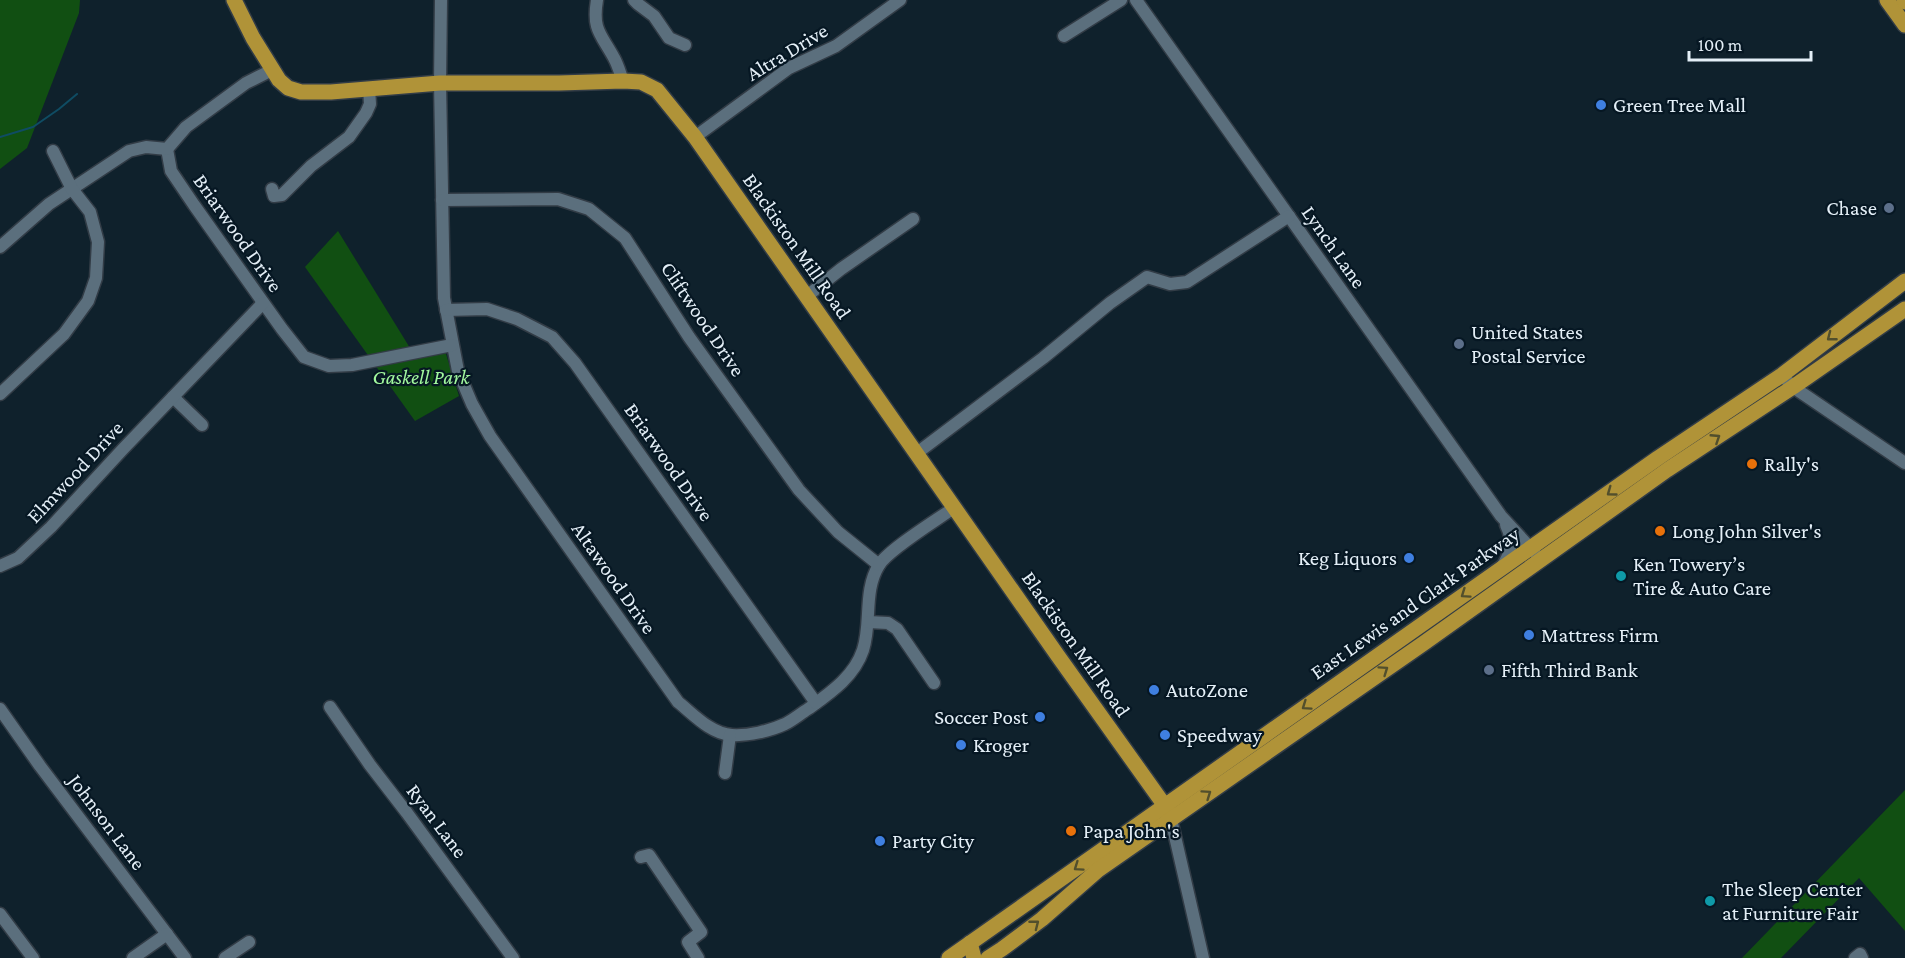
<svg xmlns="http://www.w3.org/2000/svg" width="1905" height="958" font-family="'Crimson Pro',serif">
	<style>
		.green { fill: #114f12 }
		.lines { fill: none; stroke-linecap: round; stroke-linejoin: round }
		.stream { stroke: #0f4c63; stroke-width: 2 }
		.minor-casing { stroke: #323c46; stroke-width: 15 }
		.major-casing { stroke: #323c46; stroke-width: 18 }
		.minor { stroke: #5b6f7d; stroke-width: 12 }
		.major { stroke: #b09338; stroke-width: 15 }
		.oneway { stroke: #524f2c }
		.shop-dot { fill: #3f7fe0; stroke: #061723; stroke-width: 2 }
		.service-dot { fill: #5c6f8a; stroke: #061723; stroke-width: 2 }
		.food-dot { fill: #e8710a; stroke: #061723; stroke-width: 2 }
		.culture-dot { fill: #0f9aa8; stroke: #061723; stroke-width: 2 }
		.labels { text-anchor: middle; dominant-baseline: central; stroke-width: 4.5; stroke-linejoin: round; paint-order: stroke }
		.street-label { font-size: 21px; fill: #e4eff7; stroke: #061723 }
		.poi-label { font-size: 21px; fill: #e4eff7; stroke: #061723; text-anchor: start }
		.park-label { font-size: 21px; font-style: italic; fill: #a2f89e; stroke: #061723 }
	</style>
	<rect width="100%" height="100%" fill="#0f212c"/>
	<!-- green -->
	<g class="green">
		<polygon points="0,0 80,0 79,13 27,148 0,169"/>
		<polygon points="338,231 410,348 442,341 459,396 415,421 305,267"/>
		<polygon points="1905,790 1905,931 1859,878 1781,958 1742,958"/>
	</g>
	<g class="lines">
		<!-- stream -->
		<polyline class="stream" points="0,137 33,127 59,109 77,94"/>
		<defs>
			<g id="minor">
				<path d="M441,0L440,83L444,298L458,371L472,404L490,436L678,702C693,714 711,734 732,735C748,736 770,731 785,724C793,720 800,714 808,709C830,693 854,677 863,650C872,622 863,591 879,565C889,549 937,520 955,507"/>
				<path d="M597,0C592,30 601,34 614,58C618,65 620,73 623,81"/>
				<polyline points="634,0 638,4 654,16 669,38 685,45"/>
				<polyline points="1136,0 1501,516 1535,553"/>
				<polyline points="1064,36 1121,0"/>
				<polyline points="695,137 789,68 836,46 900,0"/>
				<polyline points="167,149 171,171 194,205 282,329 304,357 329,366 352,365 452,345"/>
				<polyline points="272,189 274,196 282,195 311,166 349,137 366,113 370,104 369,88"/>
				<polyline points="442,200 558,199 589,209 625,238 689,337 799,490 838,532 879,565"/>
				<polyline points="0,247 49,204 129,151 146,147 167,149 186,127 246,83 272,70"/>
				<polyline points="807,296 841,269 913,219"/>
				<polyline points="446,310 487,309 517,319 552,337 575,363 816,703"/>
				<polyline points="1782,375 1793,387 1905,463"/>
				<polyline points="0,394 64,334 88,301 96,278 98,242 90,212 72,189 53,151"/>
				<polyline points="173,397 202,425"/>
				<polyline points="917,453 1043,358 1110,303 1147,277 1170,284 1187,282 1289,216"/>
				<polyline points="0,566 18,558 51,527 123,449 263,303"/>
				<path d="M1501,568C1511,554 1514,541 1506,525"/>
				<polyline points="868,622 888,623 897,629 934,683"/>
				<polyline points="330,707 370,765 407,813 513,958"/>
				<polyline points="0,709 40,766 185,958"/>
				<polyline points="725,773 730,735"/>
				<polyline points="1171,819 1203,958"/>
				<polyline points="641,857 649,855 701,932 688,942 698,958"/>
				<polyline points="0,914 33,958"/>
				<polyline points="133,958 167,934"/>
				<polyline points="225,958 249,942"/>
				<polyline points="1855,958 1860,954 1862,958"/>
			</g>
			<g id="major">
				<polyline points="234,0 253,38 279,80 288,88 301,92 331,92 440,83 559,83 623,81 641,82 657,90 695,137 1058,656 1165,806 1171,819"/>
				<polyline points="1887,0 1905,25"/>
				<polyline points="1904,0 1905,2"/>
				<polyline points="970,943 974,958"/>
				<polyline points="949,958 1658,458 1782,375 1905,281"/>
				<polyline points="988,958 1002,949 1042,919 1098,870 1424,643 1667,470 1793,387 1905,309"/>
			</g>
		</defs>
		<!-- minor casing -->
		<use href="#minor" class="minor-casing"/>
		<!-- major casing -->
		<use href="#major" class="major-casing"/>
		<!-- minor -->
		<use href="#minor" class="minor"/>
		<!-- major -->
		<use href="#major" class="major"/>
	</g>
	<!-- one-way arrows -->
	<defs><path id="oneway-chevron" d="M-2-3.5L2.5 0L-2 3.5" fill="none" stroke-width="1.6" stroke-linecap="round" stroke-linejoin="round" transform="scale(1.5)"/></defs>
	<g class="oneway">
		<use href="#oneway-chevron" transform="translate(1831 337) rotate(142)"/>
		<use href="#oneway-chevron" transform="translate(1716 438) rotate(-33)"/>
		<use href="#oneway-chevron" transform="translate(1611 492) rotate(144)"/>
		<use href="#oneway-chevron" transform="translate(1465 594) rotate(145)"/>
		<use href="#oneway-chevron" transform="translate(1384 670) rotate(-35)"/>
		<use href="#oneway-chevron" transform="translate(1306 706) rotate(145)"/>
		<use href="#oneway-chevron" transform="translate(1207 794) rotate(-35)"/>
		<use href="#oneway-chevron" transform="translate(1078 867) rotate(145)"/>
		<use href="#oneway-chevron" transform="translate(1035 924) rotate(-38)"/>
	</g>
	<!-- markers -->
	<g class="shop-dot">
		<circle cx="1601" cy="105" r="6"/>
		<circle cx="1409" cy="558" r="6"/>
		<circle cx="1529" cy="635" r="6"/>
		<circle cx="1154" cy="690" r="6"/>
		<circle cx="1040" cy="717" r="6"/>
		<circle cx="1165" cy="735" r="6"/>
		<circle cx="961" cy="745" r="6"/>
		<circle cx="880" cy="841" r="6"/>
	</g>
	<g class="service-dot">
		<circle cx="1889" cy="208" r="6"/>
		<circle cx="1459" cy="344" r="6"/>
		<circle cx="1489" cy="670" r="6"/>
	</g>
	<g class="food-dot">
		<circle cx="1752" cy="464" r="6"/>
		<circle cx="1660" cy="531" r="6"/>
		<circle cx="1071" cy="831" r="6"/>
	</g>
	<g class="culture-dot">
		<circle cx="1621" cy="576" r="6"/>
		<circle cx="1710" cy="901" r="6"/>
	</g>
	<g class="labels">
		<!-- street labels -->
		<g class="street-label">
			<text transform="translate(787 52) rotate(-31)">Altra Drive</text>
			<text transform="translate(238 233) rotate(55)">Briarwood Drive</text>
			<text transform="translate(797 246) rotate(55)">Blackiston Mill Road</text>
			<text transform="translate(1334 247) rotate(55)">Lynch Lane</text>
			<text transform="translate(703 319) rotate(56)">Cliftwood Drive</text>
			<text transform="translate(669 462) rotate(55)">Briarwood Drive</text>
			<text transform="translate(75 472) rotate(-47)">Elmwood Drive</text>
			<text transform="translate(614 578) rotate(55)">Altawood Drive</text>
			<text transform="translate(1415 603) rotate(-35)">East Lewis and Clark Parkway</text>
			<text transform="translate(1076 644) rotate(55)">Blackiston Mill Road</text>
			<text transform="translate(437 821) rotate(53)">Ryan Lane</text>
			<text transform="translate(107 822) rotate(53)">Johnson Lane</text>
		</g>
		<!-- poi labels -->
		<g class="poi-label">
			<text x="1613" y="105">Green Tree Mall</text>
			<text x="1877" y="208" text-anchor="end">Chase</text>
			<text x="1471" y="332">United States<tspan x="1471" dy="24">Postal Service</tspan></text>
			<text x="1764" y="464">Rally's</text>
			<text x="1672" y="531">Long John Silver's</text>
			<text x="1397" y="558" text-anchor="end">Keg Liquors</text>
			<text x="1633" y="564">Ken Towery’s<tspan x="1633" dy="24">Tire &amp; Auto Care</tspan></text>
			<text x="1541" y="635">Mattress Firm</text>
			<text x="1501" y="670">Fifth Third Bank</text>
			<text x="1166" y="690">AutoZone</text>
			<text x="1028" y="717" text-anchor="end">Soccer Post</text>
			<text x="1177" y="735">Speedway</text>
			<text x="973" y="745">Kroger</text>
			<text x="1083" y="831">Papa John's</text>
			<text x="892" y="841">Party City</text>
			<text x="1722" y="889">The Sleep Center<tspan x="1722" dy="24">at Furniture Fair</tspan></text>
		</g>
		<!-- park labels -->
		<g class="park-label">
			<text x="421" y="377">Gaskell Park</text>
		</g>
	</g>
	<!-- scale -->
	<path d="M1689 51v9h122v-9" fill="none" stroke="#e4eff7" stroke-width="3"/>
	<text x="1698" y="51" font-size="18" fill="#e4eff7" stroke="#061723" stroke-width="4.5" paint-order="stroke">100 m</text>
</svg>
